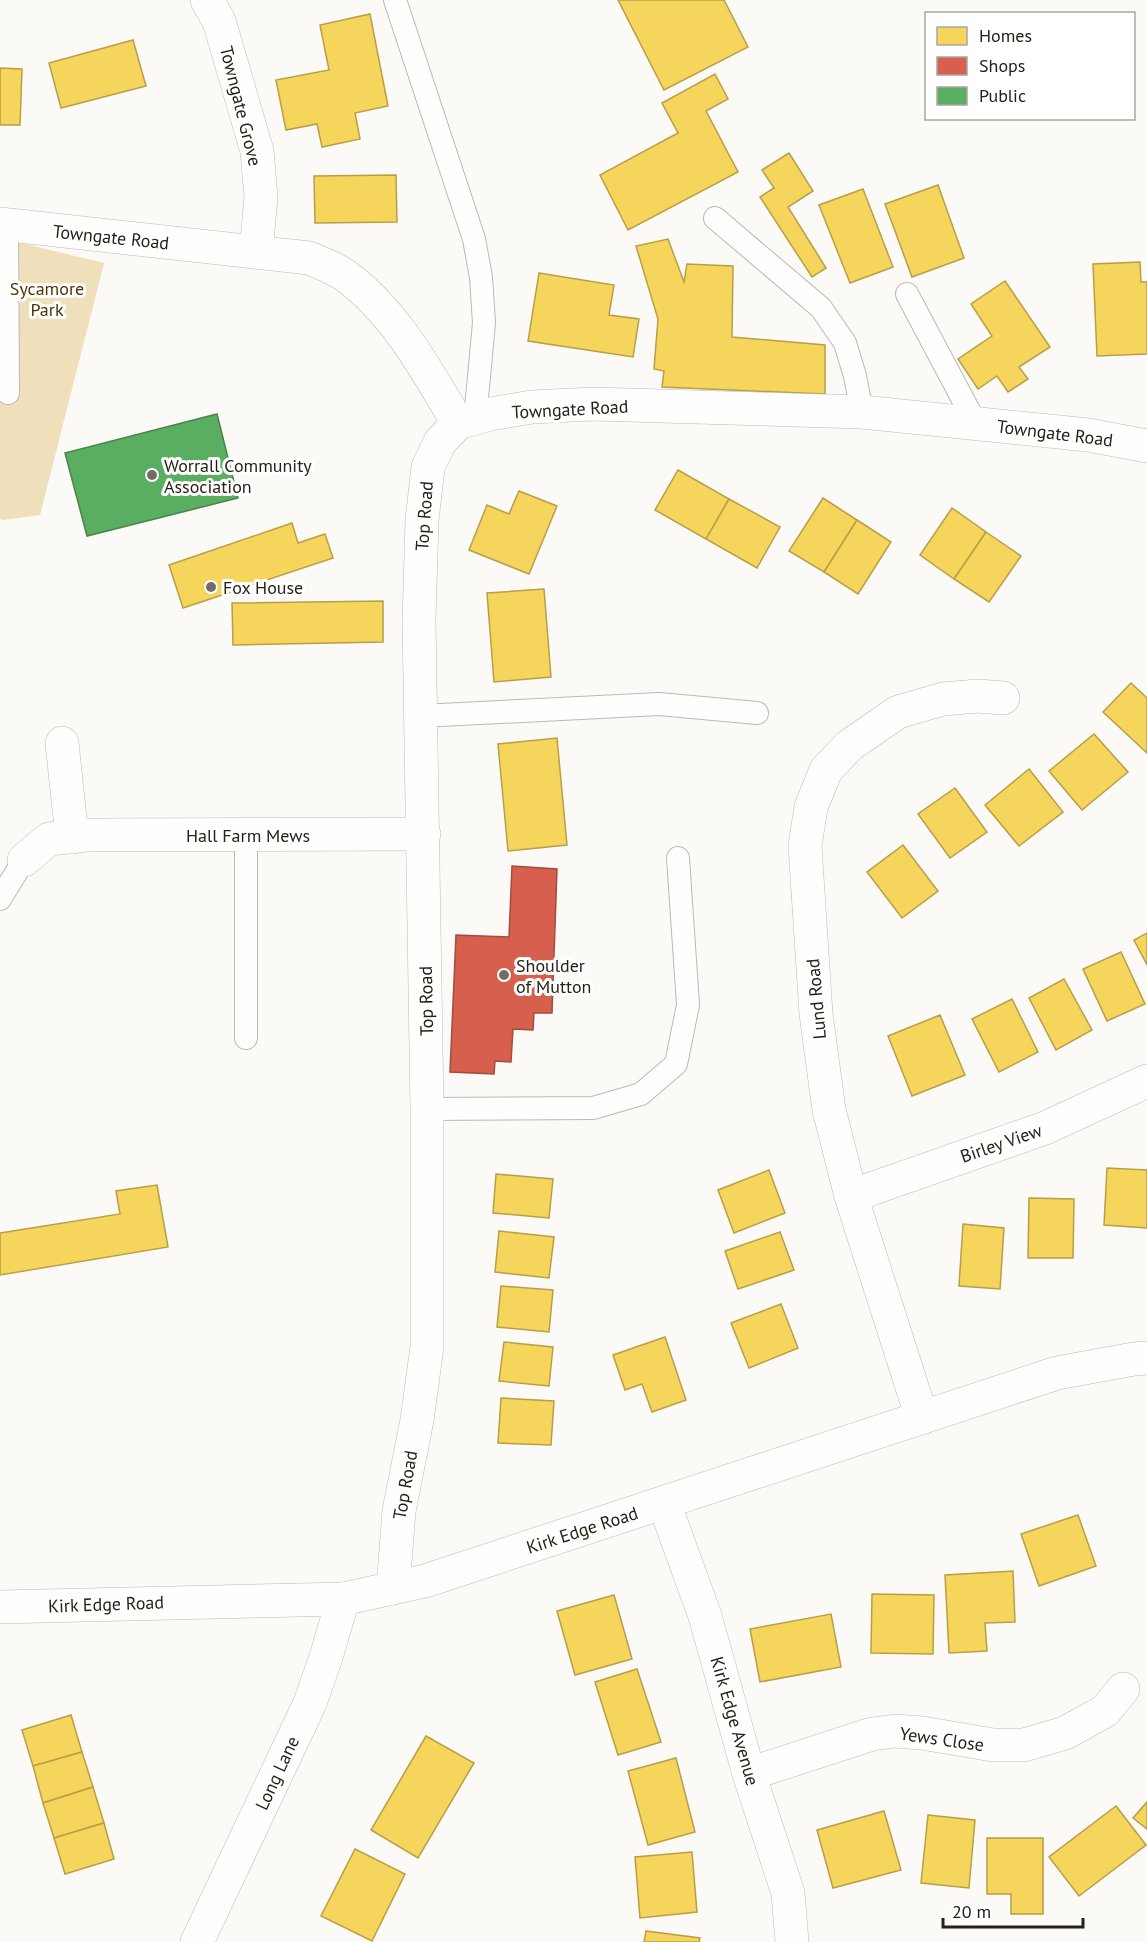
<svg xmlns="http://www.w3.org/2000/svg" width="1147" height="1942" font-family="'PT Sans',sans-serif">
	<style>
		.green { fill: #efdfba }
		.homes { fill: #f6d55c; stroke: #b89f47; stroke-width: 1.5 }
		.shops { fill: #d6604d; stroke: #a14d3d; stroke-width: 1.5 }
		.public { fill: #5aae61; stroke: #4a844b; stroke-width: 1.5 }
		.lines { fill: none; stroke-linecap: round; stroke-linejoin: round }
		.lane-casing { stroke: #bcb9b3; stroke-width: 24 }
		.street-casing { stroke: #bcb9b3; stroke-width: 34 }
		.secondary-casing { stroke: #bcb9b3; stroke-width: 34 }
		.lane { stroke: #fffefe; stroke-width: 22 }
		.street { stroke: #fffefe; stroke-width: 33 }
		.secondary { stroke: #fffefe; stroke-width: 33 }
		.poi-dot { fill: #716d65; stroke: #fff; stroke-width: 2 }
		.labels { text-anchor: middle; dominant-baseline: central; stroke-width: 6; stroke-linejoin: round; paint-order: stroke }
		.street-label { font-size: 18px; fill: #262117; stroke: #fff }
		.park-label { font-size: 18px; fill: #4a3600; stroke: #fff }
		.poi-label { font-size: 18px; fill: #262117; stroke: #fff; text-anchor: start }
	</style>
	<rect width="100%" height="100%" fill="#fcfaf7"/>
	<!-- green -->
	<polygon class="green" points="0,238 104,263 40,515 3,520 0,519"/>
	<!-- homes -->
	<g class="homes">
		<polygon points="618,0 724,0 748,47 664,90"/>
		<polygon points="370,14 388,106 355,113 360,139 322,147 317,124 286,130 276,80 329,70 320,25"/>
		<polygon points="133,40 146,86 61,108 49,63"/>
		<polygon points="0,68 22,69 20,125 0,125"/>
		<polygon points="715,74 728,99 706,111 738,172 628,230 600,175 678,133 662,103"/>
		<polygon points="789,153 813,191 788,207 826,268 812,277 760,197 774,188 762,170"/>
		<polygon points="396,175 397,222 315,223 314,176"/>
		<polygon points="938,185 964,258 912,277 885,204"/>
		<polygon points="863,189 893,267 850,283 819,205"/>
		<polygon points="668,239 684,282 687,264 733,266 732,337 825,345 825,394 662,387 664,371 654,369 658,319 636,246"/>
		<polygon points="1140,262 1141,282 1147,282 1147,354 1097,356 1093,264"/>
		<polygon points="539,273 614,285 609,315 639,319 633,357 528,341"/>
		<polygon points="1005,281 1050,347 1019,367 1028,379 1008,392 997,376 978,389 958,359 992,336 971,304"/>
		<polygon points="678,470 729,499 706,539 655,510"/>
		<polygon points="519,491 557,506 529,574 469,550 487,505 509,514"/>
		<polygon points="823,498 857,520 824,572 789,551"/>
		<polygon points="729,499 780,527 757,568 706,539"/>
		<polygon points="952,508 986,532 954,579 920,555"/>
		<polygon points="857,520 891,542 858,594 824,572"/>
		<polygon points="292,523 298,543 325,534 333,558 183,608 169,565"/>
		<polygon points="986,532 1021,556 989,602 954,579"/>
		<polygon points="544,589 551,677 494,682 487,593"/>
		<polygon points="383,601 383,642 233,645 232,603"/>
		<polygon points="1131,683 1147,698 1147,753 1103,712"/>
		<polygon points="1094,734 1128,772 1082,810 1049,771"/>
		<polygon points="557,738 567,845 508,851 498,744"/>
		<polygon points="1029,769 1063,812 1019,846 985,805"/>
		<polygon points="955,788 987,832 950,858 918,814"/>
		<polygon points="903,845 938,891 902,918 867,872"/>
		<polygon points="1147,933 1147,965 1134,940"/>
		<polygon points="1121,952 1145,1004 1107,1021 1083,969"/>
		<polygon points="1064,979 1092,1030 1056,1050 1029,998"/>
		<polygon points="1012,999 1038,1052 999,1072 972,1019"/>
		<polygon points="940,1015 965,1075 912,1096 888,1036"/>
		<polygon points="1107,1168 1147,1170 1147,1228 1104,1225"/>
		<polygon points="769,1170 785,1213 734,1233 718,1190"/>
		<polygon points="496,1174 553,1179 549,1218 493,1213"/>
		<polygon points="157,1185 168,1247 0,1275 0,1233 120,1214 116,1191"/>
		<polygon points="1029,1198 1074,1199 1073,1258 1028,1258"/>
		<polygon points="963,1224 1004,1228 1000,1289 959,1286"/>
		<polygon points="499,1231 554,1237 549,1278 495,1272"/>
		<polygon points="780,1232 794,1270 738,1289 725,1251"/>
		<polygon points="501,1286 553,1290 549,1332 497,1327"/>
		<polygon points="781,1304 798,1348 749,1368 731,1323"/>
		<polygon points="665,1337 686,1400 652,1412 642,1384 625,1390 613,1355"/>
		<polygon points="504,1342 553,1347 549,1386 499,1381"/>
		<polygon points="501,1398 554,1401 551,1445 498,1443"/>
		<polygon points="1078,1515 1096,1566 1039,1586 1021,1534"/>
		<polygon points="1013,1571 1015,1622 985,1623 987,1651 949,1653 945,1575"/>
		<polygon points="872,1594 934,1595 933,1654 871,1653"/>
		<polygon points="614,1595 632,1659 575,1675 557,1611"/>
		<polygon points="831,1614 841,1667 760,1682 750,1629"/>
		<polygon points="637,1669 661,1742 618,1755 595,1682"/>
		<polygon points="71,1715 82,1752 33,1766 22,1730"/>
		<polygon points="426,1736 474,1763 418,1858 371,1830"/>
		<polygon points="82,1752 93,1787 43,1803 33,1766"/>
		<polygon points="676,1758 695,1832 648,1845 628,1771"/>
		<polygon points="93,1787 104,1823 54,1838 43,1803"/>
		<polygon points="1147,1802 1147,1829 1133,1818"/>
		<polygon points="1116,1806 1146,1845 1079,1896 1049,1857"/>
		<polygon points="884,1811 901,1870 833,1888 817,1830"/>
		<polygon points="928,1815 975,1820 969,1888 921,1883"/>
		<polygon points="104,1823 114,1859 65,1874 54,1838"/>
		<polygon points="987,1838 1043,1838 1043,1914 1011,1914 1011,1894 987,1894"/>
		<polygon points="355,1849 405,1874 372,1941 321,1916"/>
		<polygon points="692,1852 697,1912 640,1918 635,1857"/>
		<polygon points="646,1931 700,1938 699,1942 644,1942"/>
	</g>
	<!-- shops -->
	<polygon class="shops" points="512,866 557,869 552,1013 534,1013 533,1030 513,1029 511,1062 495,1061 494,1074 450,1072 456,935 509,937"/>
	<!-- public -->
	<polygon class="public" points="217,414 238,498 87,536 65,453"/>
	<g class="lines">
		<defs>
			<g id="lane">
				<polyline points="395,0 474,239 481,277 484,323 475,419"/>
				<polyline points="715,218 821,308 845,343 855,376 862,412"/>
				<polyline points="7,225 8,393"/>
				<polyline points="907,294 976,424"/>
				<polyline points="421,716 659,704 757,713"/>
				<polyline points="246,835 246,1038"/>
				<polyline points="0,899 24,860"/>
				<polyline points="427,1109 593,1108 641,1094 676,1064 688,1005 678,858"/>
			</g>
			<g id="street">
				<polyline points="207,0 219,21 257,151 261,197 256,252"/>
				<path d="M0,224L309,258C321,263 335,268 346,276C396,313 427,371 458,423"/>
				<polyline points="458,423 490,414 532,407 593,404 862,412 1088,435 1147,446"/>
				<polyline points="62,743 72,837"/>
				<polyline points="24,860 49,839 86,835 424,834"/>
				<polyline points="851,1196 1045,1128 1147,1081"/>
				<polyline points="922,1418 851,1196 829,1110 816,1014 805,846 811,807 826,770 850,745 898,712 943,699 978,696 1003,698"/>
				<polyline points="664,1503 705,1616 749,1774 788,1893 792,1942"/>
				<polyline points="393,1588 399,1511 417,1420 427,1347 427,1109 419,620 422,520 428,467 440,442 458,423"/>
				<polyline points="749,1774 872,1734 895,1731 922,1733 993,1745 1024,1745 1065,1733 1105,1711 1123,1689"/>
				<polyline points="197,1942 310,1703 326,1657 343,1599"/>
			</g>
			<polyline id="secondary" points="0,1607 343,1599 425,1581 1057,1373 1134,1359 1147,1358"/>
		</defs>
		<!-- lane casing -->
		<use href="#lane" class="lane-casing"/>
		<!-- street casing -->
		<use href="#street" class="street-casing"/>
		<!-- secondary casing -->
		<use href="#secondary" class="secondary-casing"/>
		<!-- lane -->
		<use href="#lane" class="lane"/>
		<!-- street -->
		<use href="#street" class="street"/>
		<!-- secondary -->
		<use href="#secondary" class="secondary"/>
	</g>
	<!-- markers -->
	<g class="poi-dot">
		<circle cx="152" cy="475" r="6"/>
		<circle cx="211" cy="587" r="6"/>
		<circle cx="504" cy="975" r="6"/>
	</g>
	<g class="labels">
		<!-- street labels -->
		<g class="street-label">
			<text transform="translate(241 106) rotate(76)">Towngate Grove</text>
			<text transform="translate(111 237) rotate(6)">Towngate Road</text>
			<text transform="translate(570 409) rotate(-3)">Towngate Road</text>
			<text transform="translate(1055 433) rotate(7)">Towngate Road</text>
			<text transform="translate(424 516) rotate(-86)">Top Road</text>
			<text x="248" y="835">Hall Farm Mews</text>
			<text transform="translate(816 999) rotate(-95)">Lund Road</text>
			<text transform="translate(426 1001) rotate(-91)">Top Road</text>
			<text transform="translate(1001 1143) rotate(-19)">Birley View</text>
			<text transform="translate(405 1485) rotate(-80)">Top Road</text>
			<text transform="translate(582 1530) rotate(-18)">Kirk Edge Road</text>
			<text transform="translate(106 1604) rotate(-2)">Kirk Edge Road</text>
			<text transform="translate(735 1721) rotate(74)">Kirk Edge Avenue</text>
			<text transform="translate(942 1739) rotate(8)">Yews Close</text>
			<text transform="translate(277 1773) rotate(-65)">Long Lane</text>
		</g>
		<!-- park labels -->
		<g class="park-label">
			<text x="47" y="288">Sycamore<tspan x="47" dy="21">Park</tspan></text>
		</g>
		<!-- poi labels -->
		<g class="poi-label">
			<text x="164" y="465">Worrall Community<tspan x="164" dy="21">Association</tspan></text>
			<text x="223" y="587">Fox House</text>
			<text x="516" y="965">Shoulder<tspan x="516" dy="21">of Mutton</tspan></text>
		</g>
	</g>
	<!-- legend -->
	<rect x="925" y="12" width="210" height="108" fill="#ffffff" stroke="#a8a6a2" stroke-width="1.5"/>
	<rect x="937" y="27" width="30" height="18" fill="#f6d55c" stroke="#a8a6a2" stroke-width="1.5"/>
	<text x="979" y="42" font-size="18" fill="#262117">Homes</text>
	<rect x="937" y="57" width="30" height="18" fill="#d6604d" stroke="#a8a6a2" stroke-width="1.5"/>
	<text x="979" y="72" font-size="18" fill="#262117">Shops</text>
	<rect x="937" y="87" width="30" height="18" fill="#5aae61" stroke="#a8a6a2" stroke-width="1.5"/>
	<text x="979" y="102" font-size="18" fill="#262117">Public</text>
	<!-- scale -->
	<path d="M943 1918v9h140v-9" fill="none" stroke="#262117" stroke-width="3"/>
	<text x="952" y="1918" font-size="18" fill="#262117" stroke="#ffffff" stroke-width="4.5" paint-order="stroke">20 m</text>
</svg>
